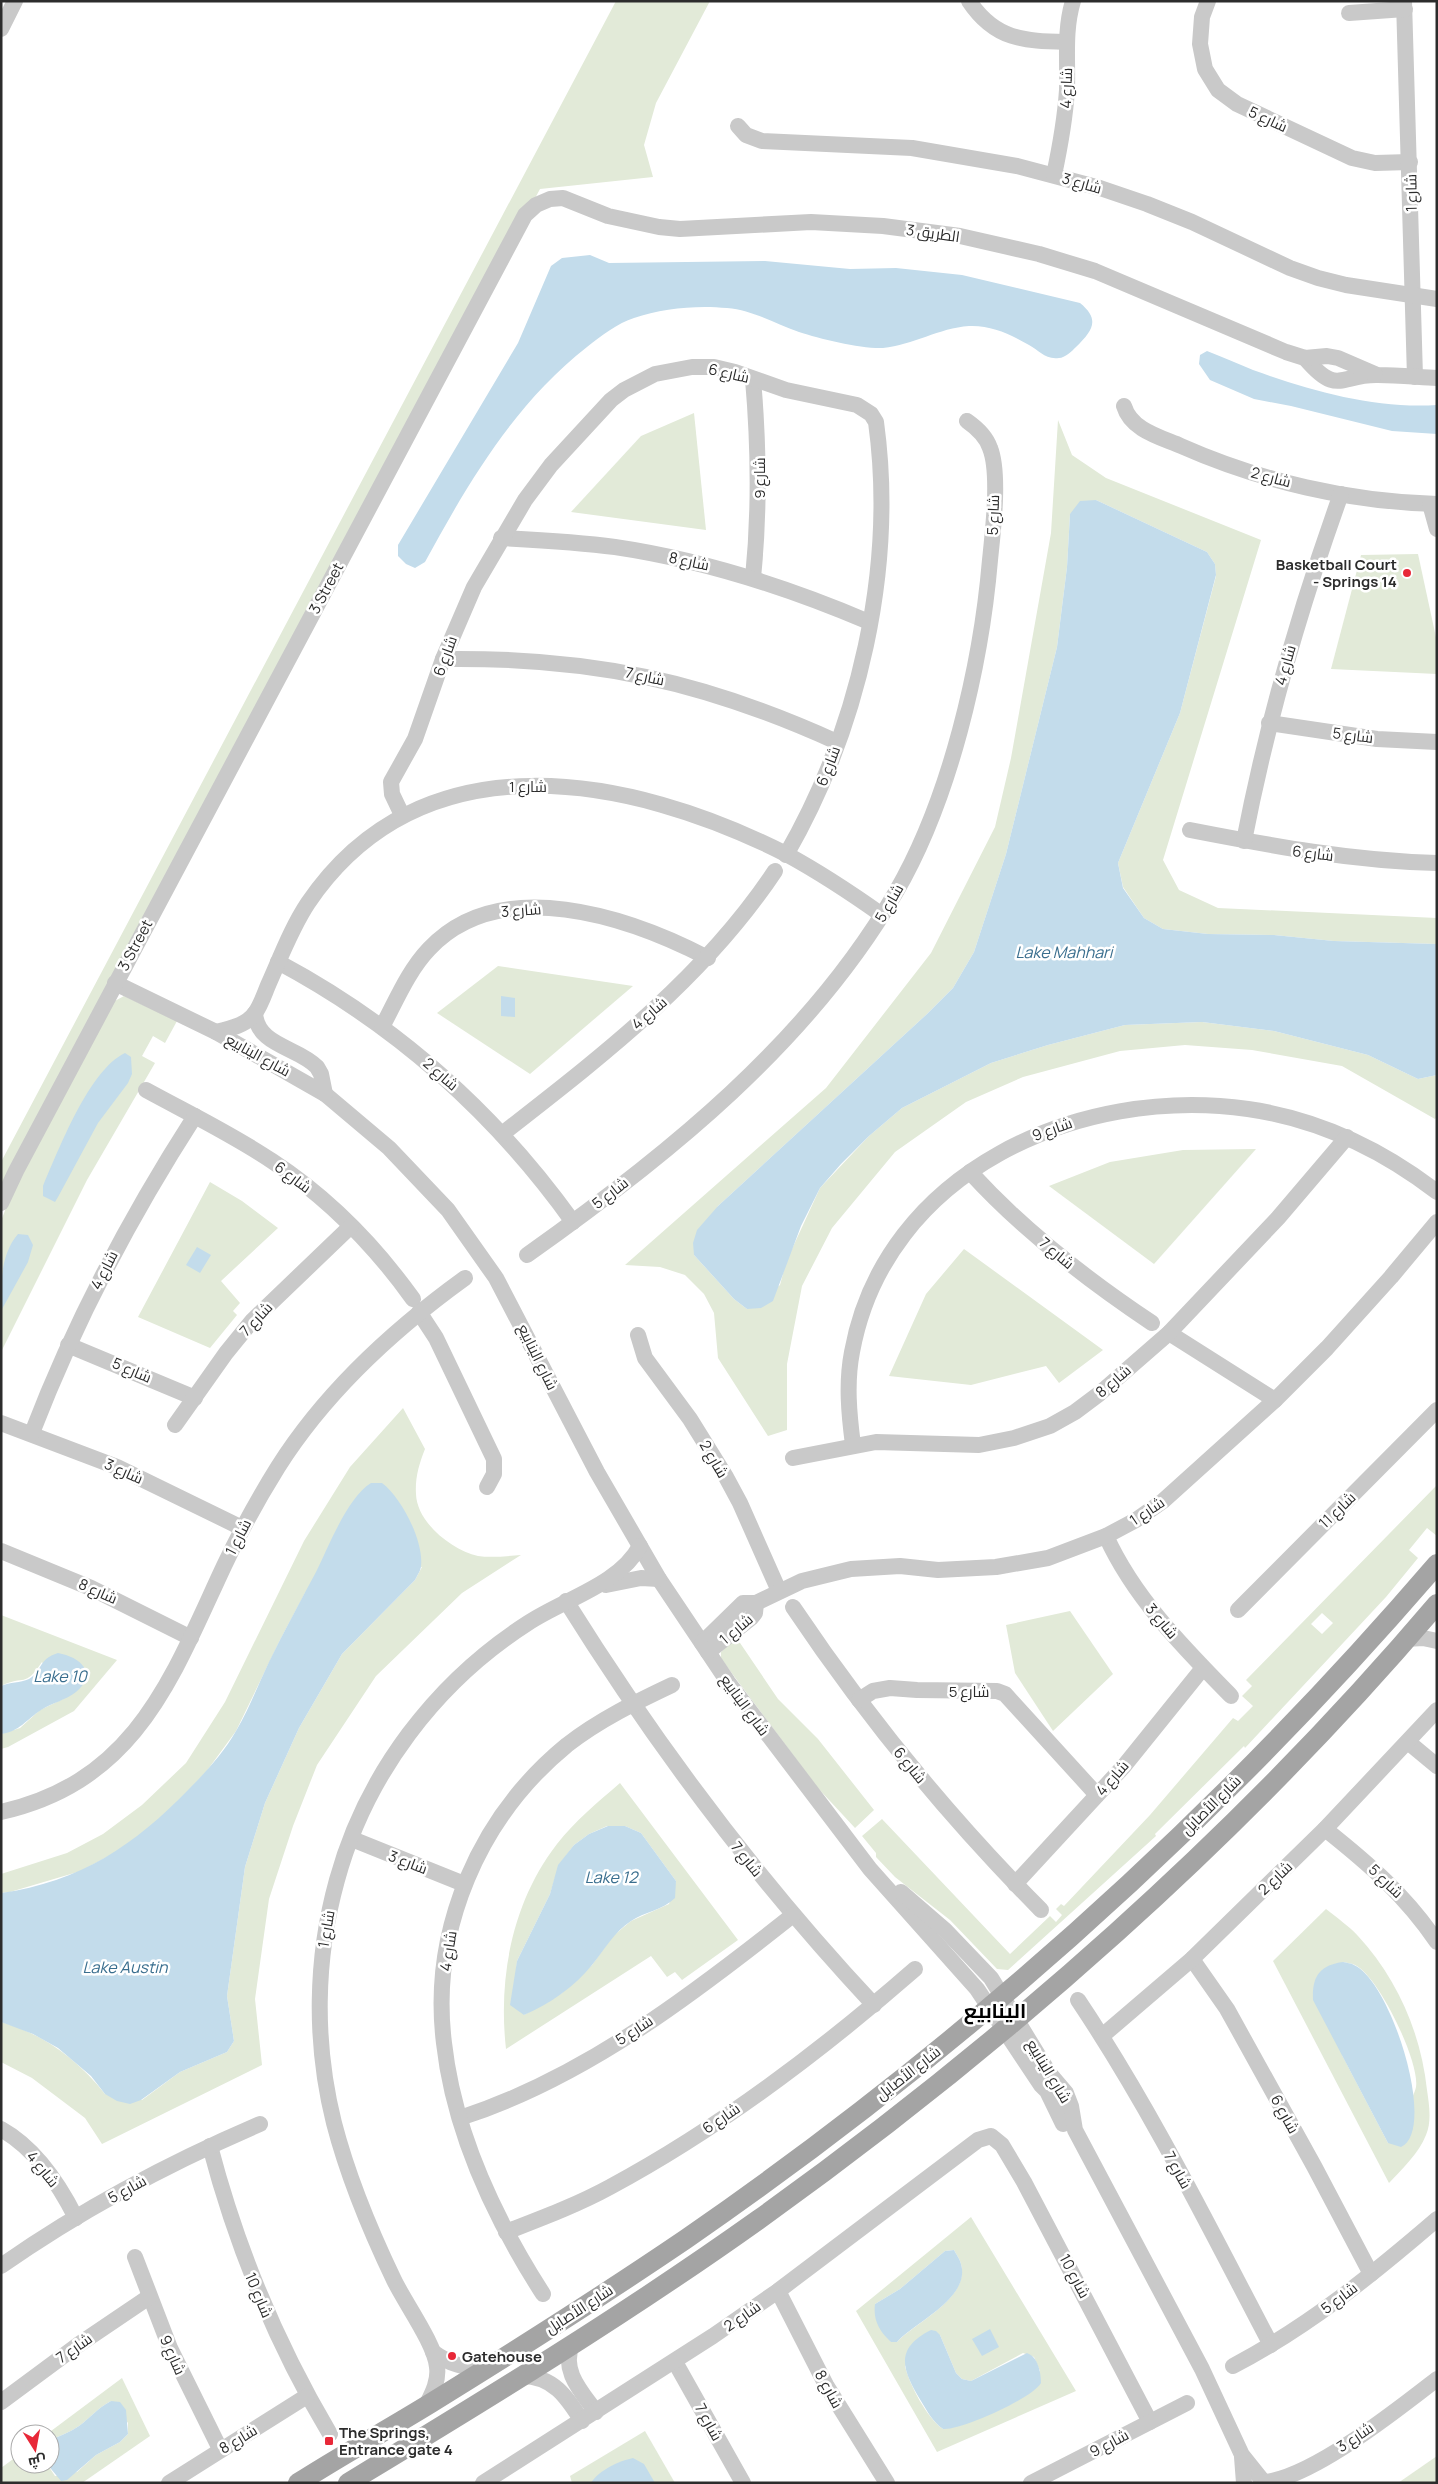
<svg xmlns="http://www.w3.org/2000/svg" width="1438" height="2484" font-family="Manrope,Cairo,sans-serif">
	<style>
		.green { fill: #e2ead8; fill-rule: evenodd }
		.water { fill: #c3dceb }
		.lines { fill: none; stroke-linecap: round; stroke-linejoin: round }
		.minor { stroke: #c9c9c9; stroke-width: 16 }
		.major { stroke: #a4a4a4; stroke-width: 20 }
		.poi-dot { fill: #e82838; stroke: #fff; stroke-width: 2 }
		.labels { text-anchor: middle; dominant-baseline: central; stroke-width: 5; stroke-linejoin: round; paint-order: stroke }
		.street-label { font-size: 15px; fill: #2c2c2c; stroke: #fff }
		.poi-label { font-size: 15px; font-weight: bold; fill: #2c2c2c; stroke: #fff; text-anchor: start }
		.water-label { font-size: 16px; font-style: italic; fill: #396e8e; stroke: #fff }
		.district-label { font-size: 20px; font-weight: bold; fill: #000; stroke: #fff }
	</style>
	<rect width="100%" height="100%" fill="#fff"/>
	<!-- green -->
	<g class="green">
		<polygon points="616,1 710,1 656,103 644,145 653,177 540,189 1,1197 1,1162"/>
		<polygon points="694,413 706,530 571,512 641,436"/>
		<polygon points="1058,420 1072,455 1106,478 1261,540 1163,860 1179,890 1218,908 1437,918 1437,944 1334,941 1274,935 1208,934 1163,929 1144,918 1123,887 1118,863 1180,713 1216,576 1215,564 1207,552 1096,500 1070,514 1067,567 1057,647 1006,854 974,952 953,988 927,1014 718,1206 694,1255 734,1299 747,1309 780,1285 786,1262 820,1188 869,1136 902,1108 991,1063 1048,1045 1125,1025 1202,1022 1274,1031 1368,1055 1418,1079 1437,1075 1437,1117 1435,1119 1342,1066 1252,1050 1185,1045 1120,1051 1023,1077 966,1102 895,1152 832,1228 802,1286 787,1364 787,1430 768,1436 718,1358 714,1313 704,1294 685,1275 660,1267 625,1265 826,1088 931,953 995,827 1011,758 1051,533"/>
		<polygon points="1418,554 1437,642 1437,674 1331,669 1361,555"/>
		<polygon points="498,966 633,986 530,1074 437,1013"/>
		<polygon points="124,996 177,1021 165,1043 153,1036 142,1056 155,1063 87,1180 1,1352 1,1221 14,1187 113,1002"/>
		<polygon points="1256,1149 1154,1264 1049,1186 1110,1162 1183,1150"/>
		<polygon points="210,1182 242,1201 278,1228 221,1281 240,1303 233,1311 237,1315 210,1348 138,1317"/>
		<polygon points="964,1249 1103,1350 1059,1383 1046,1366 971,1385 889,1376 926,1294"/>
		<path d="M403,1408L425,1449C419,1464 415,1478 416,1494C417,1523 452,1550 478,1556C491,1558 508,1556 521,1555L462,1593L376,1676L317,1765L293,1826L269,1899L255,1999L262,2065L102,2144L85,2118L32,2078L1,2062V2022C44,2034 78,2060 105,2094L142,2100L180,2072L227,2052L234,2041L227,1996L245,1867L265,1803L299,1728L342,1654L415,1580L422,1567L305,1593L280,1640L236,1731L206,1772L161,1819L129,1845L81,1871L10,1892L1,1893V1874L67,1853L103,1834L142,1805L186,1763L225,1702L304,1541L350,1467Z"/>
		<path d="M1437,1485V1536L1427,1528L1409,1550L1418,1558L1386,1597L1245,1748L1244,1746L1155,1834L1156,1836L1008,1970L997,1969L950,1920L895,1877L876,1857V1853L862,1836L882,1819L1010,1954L1050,1916L1056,1922L1062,1915L1056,1909L1061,1904L1064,1906L1150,1815L1233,1718L1238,1721L1253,1706L1242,1696L1252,1686L1246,1680ZM1322,1613L1333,1623L1322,1634L1311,1624Z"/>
		<polygon points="1070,1611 1113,1674 1053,1731 1015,1673 1006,1625"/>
		<path d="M1,1615L117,1660L74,1711L8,1747L1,1749V1734L20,1728L40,1710L63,1699L42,1662C24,1689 25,1674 1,1686Z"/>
		<polygon points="736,1637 778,1699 818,1739 874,1810 855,1828 817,1787 728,1668 721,1658 721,1652"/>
		<path d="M620,1783L738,1940L682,1980L675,1972L667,1977L651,1956L506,2049C498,1978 512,1902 557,1844C575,1821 598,1802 620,1783ZM607,1826H625L641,1833L676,1881L669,1904L631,1921L613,1936L592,1965L562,1993L524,2015L516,1975L517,1961L550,1894L559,1865L574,1845L589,1834Z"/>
		<path d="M1326,1909C1337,1918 1349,1926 1358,1936C1397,1978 1421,2033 1427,2090C1429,2104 1432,2121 1426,2135C1419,2153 1402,2169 1389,2183L1273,1961ZM1343,1962C1347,1963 1351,1963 1355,1965C1378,1975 1420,2062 1416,2087C1414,2098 1394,2130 1388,2143L1342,2055Z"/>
		<path d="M971,2217L1076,2391L937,2452L856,2311ZM954,2250C956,2254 960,2259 961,2264C970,2298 916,2322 897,2342H891L875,2304L900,2289L945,2251ZM940,2335L956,2373L962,2379L971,2381L1023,2353L1034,2357L1040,2371L943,2429C927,2418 909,2384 905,2366Z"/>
		<path d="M122,2378L150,2436L82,2483H1V2468L20,2454V2464H47L55,2476L77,2472L96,2455L120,2442L128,2434V2423L111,2401C98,2408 91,2417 79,2426C70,2432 60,2436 50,2440V2434H47Z"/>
		<polygon points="645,2431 675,2483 572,2483 570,2476"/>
		<polygon points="1437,2456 1437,2483 1398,2483"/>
	</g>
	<!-- water -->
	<g class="water">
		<path d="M590,255L609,263L765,261L850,269L896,268L962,275L1080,303C1101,320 1092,331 1076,347C1072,351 1065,358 1059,358C1045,360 1039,350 1029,345C1010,334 991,325 969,326C939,328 913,345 883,348C862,349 820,339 799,332C775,324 753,310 727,308C698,305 662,308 634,318C618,323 601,336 587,347C515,403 468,483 425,562L415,568L406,564L398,556V545L518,343L551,266L562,258Z"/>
		<path d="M1207,351C1223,357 1238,364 1253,370C1311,391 1375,409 1437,405V434L1392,431L1291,406L1254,399L1210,380L1199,364L1200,355Z"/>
		<polygon points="1096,500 1207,552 1215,564 1216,575 1180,713 1118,863 1123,888 1144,918 1163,929 1208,934 1274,935 1334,941 1437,944 1437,1075 1418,1079 1368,1055 1274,1031 1202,1022 1125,1025 1048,1045 991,1063 902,1108 869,1136 841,1164 820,1188 801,1226 773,1301 761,1308 747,1309 734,1299 694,1255 693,1243 697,1230 718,1206 927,1014 953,988 974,952 1006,854 1057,647 1067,567 1070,514 1080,501"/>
		<polygon points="501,996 515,998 515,1017 501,1016"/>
		<path d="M125,1053L131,1057L132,1074L128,1083L98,1123L58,1197L55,1202L43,1196V1186C59,1149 89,1070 125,1053Z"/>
		<path d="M18,1234L28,1235L33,1245L28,1262L1,1311C1,1284 0,1255 18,1234Z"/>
		<polygon points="197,1247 211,1255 200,1273 186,1265"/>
		<path d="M371,1483H382C401,1497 424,1541 421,1566C421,1570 417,1576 415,1580L342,1654L299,1728L265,1803L245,1867L227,1996L234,2041L227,2052L180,2072L141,2100L130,2104L117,2101L105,2094L91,2076L58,2048L33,2034L1,2022V1893C80,1882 135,1845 189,1789C206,1772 224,1752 236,1731C249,1709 258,1685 269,1662C284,1631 300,1602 316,1572C329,1546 347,1498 371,1483Z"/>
		<path d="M58,1653C80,1657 99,1673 76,1692C66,1700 52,1703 41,1710C27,1719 19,1732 1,1734V1686C10,1682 20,1683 29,1679C42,1672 38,1659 58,1653Z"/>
		<path d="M608,1826H625L641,1833L676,1881L675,1898C663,1910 644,1912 631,1921C614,1932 605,1949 592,1965C575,1986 550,2004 524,2015L510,2005L517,1961L550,1894L558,1865L574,1845L589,1834Z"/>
		<path d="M1343,1962C1347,1963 1351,1963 1354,1965C1391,1981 1438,2130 1401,2147L1388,2143L1313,2000C1312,1976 1320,1965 1343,1962Z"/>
		<path d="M954,2250C956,2254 960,2259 961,2264C971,2298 915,2322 897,2342H891C879,2331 873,2320 875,2304L900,2289L945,2251Z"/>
		<polygon points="990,2329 999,2347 982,2356 972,2339"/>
		<path d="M931,2330L936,2331L940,2335L956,2373L962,2379L971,2381L1027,2353C1038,2357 1041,2372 1041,2383C1033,2398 960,2431 943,2429C933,2422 927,2411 921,2401C903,2371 893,2349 931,2330Z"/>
		<path d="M111,2401L120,2402L126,2410L128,2434L120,2442L96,2455L67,2480L61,2481L47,2464H50V2440C60,2436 70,2432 79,2426C91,2417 98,2408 111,2401Z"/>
		<path d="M633,2458L644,2464L655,2483H591C599,2470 619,2461 633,2458Z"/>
	</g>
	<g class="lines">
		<!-- minor -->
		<g class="minor">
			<path d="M969,1C995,40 1024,41 1066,42"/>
			<polyline points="1208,1 1202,17 1200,44 1205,69 1218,90 1237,104 1352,158 1375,163 1410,162"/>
			<polyline points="1404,1 1415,377"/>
			<polyline points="1349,13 1405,9"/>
			<polyline points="1,29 15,1"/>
			<polyline points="738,126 746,135 762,141 912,148 1017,166 1100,188 1147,204 1192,222 1290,268 1318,278 1346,285 1437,299"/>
			<path d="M1054,175C1060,147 1065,119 1067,90C1068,60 1064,31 1073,1"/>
			<path d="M1305,358C1338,397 1340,374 1378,375C1397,375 1417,377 1437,378"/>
			<path d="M753,379C759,448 760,509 753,578"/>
			<path d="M1124,406C1131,430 1160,437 1181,446C1260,481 1350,502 1437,504"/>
			<polyline points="1430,504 1437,529"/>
			<path d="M501,538C539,540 577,542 615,547C703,560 787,587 869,622"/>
			<path d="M443,659C591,657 703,681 837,742"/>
			<polyline points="1269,723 1377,739 1437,742"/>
			<path d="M402,815L392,794L391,782L415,739L443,659L474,587L525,500L551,465L611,400L624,390L655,374L692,367H714L735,372L786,390L857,405L871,414L876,422C896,568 859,728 786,855"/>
			<path d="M1190,830C1272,846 1353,861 1437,863"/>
			<path d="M1244,841C1267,722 1300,608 1341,494"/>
			<path d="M278,962C396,1025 495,1113 573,1222"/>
			<polyline points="115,983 216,1032 325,1094 389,1148 448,1210 496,1278 597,1472 659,1579 728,1682 870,1869 977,1989 1041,2085 1047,2091 1063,2124"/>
			<path d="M255,1013C257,1046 298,1047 317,1067L321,1074L325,1094"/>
			<path d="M382,1027C396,1001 408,971 429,949C500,873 629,917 708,958"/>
			<path d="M216,1032C229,1029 247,1025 255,1013C261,1005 265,992 269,983C281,956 292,927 308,903C422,735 630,775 786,854C819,872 851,893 882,915"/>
			<path d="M146,1090C188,1113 232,1134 272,1161C327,1197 375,1246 413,1299"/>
			<path d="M502,1134C602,1056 704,978 775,871"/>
			<path d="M970,1172C1023,1230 1086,1279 1152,1323"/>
			<polyline points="1,1203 16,1171 525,215 536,205 550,199 563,198 608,216 659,227 680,229 811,222 883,226 960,236 1039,254 1095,271 1286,352 1305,358 1327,356 1338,358 1375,374"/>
			<path d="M527,1255C667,1156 809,1042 896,892C950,799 981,666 990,560C993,531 1000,473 990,448C986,436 977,428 967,421"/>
			<polyline points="419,1312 436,1338 494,1459 494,1474 487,1487"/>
			<polyline points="1169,1333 1275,1400"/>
			<polyline points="638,1335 645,1358 690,1419 726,1477 740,1503 779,1591"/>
			<polyline points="68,1345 195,1398"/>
			<polyline points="1,1423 117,1467 242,1528"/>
			<polyline points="175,1425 226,1353 252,1321 351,1226"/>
			<path d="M32,1433C75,1321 130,1217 195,1116"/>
			<path d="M853,1445C849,1414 846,1383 852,1352C885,1171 1080,1085 1248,1109C1317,1119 1381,1149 1437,1192"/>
			<polyline points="793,1458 876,1442 979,1445 1014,1438 1050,1426 1075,1412 1099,1394 1169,1333 1278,1218 1347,1137"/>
			<path d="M1106,1536C1134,1598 1184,1648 1231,1696"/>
			<polyline points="1,1551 91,1588 191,1638"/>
			<polyline points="606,1585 641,1578 659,1579"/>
			<path d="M566,1601C656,1745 757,1880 874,2005"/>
			<path d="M793,1607C866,1716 949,1817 1041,1910"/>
			<polyline points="1238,1610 1437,1410"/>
			<polyline points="1406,1639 1423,1638 1437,1641"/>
			<polyline points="702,1643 743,1603 756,1603 802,1581 851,1569 900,1566 938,1570 996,1567 1048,1558 1106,1536 1136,1520 1163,1501 1275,1400 1327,1348 1391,1277 1437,1222"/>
			<polyline points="708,1652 751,1618 755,1613 756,1603"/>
			<polyline points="859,1700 873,1691 890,1688 917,1690 997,1691 1005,1694 1097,1795"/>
			<polyline points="1408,1742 1437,1766"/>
			<path d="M1,1812C137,1781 172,1677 224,1566C240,1532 258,1499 278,1467C326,1391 393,1330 465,1278"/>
			<path d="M1325,1829C1369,1864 1405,1895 1437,1942"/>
			<polyline points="352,1839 464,1884"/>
			<polyline points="1015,1884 1124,1766 1203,1668"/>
			<polyline points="901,1892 945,1930 991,1978 1049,2073 1066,2093 1071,2106 1075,2130 1202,2369 1242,2455 1262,2480"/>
			<polyline points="1192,1959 1227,2009 1314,2166 1371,2274"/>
			<path d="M1078,2000C1151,2109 1210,2229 1271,2345"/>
			<polyline points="1102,2036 1192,1959 1325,1829 1437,1710"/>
			<path d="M460,2118C584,2078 692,1995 793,1915"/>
			<path d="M1,2129C35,2148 59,2184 76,2218"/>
			<path d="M210,2146C237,2249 276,2343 330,2434"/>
			<path d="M506,2232C542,2218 577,2205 610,2187C720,2128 821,2051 915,1969"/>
			<polyline points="135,2257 170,2348 220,2449"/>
			<path d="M1,2266C81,2210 169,2163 260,2124"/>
			<polyline points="778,2291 826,2385 887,2483"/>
			<path d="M543,2294C495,2219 454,2133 444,2043C430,1930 479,1817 567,1745C599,1720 636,1702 672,1685"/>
			<path d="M572,2344C561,2371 581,2391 596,2412"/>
			<path d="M433,2352C449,2364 465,2368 485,2370"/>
			<polyline points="675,2362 743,2483"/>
			<path d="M1233,2366C1308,2327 1373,2274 1437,2219"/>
			<path d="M522,2376C553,2376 567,2397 582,2421"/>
			<polyline points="1,2402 78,2345 149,2297"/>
			<path d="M426,2406C432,2394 439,2381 437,2367C435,2344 405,2303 394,2280C370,2230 348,2177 334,2123C314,2043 315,1959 337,1880C366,1774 436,1682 528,1623C564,1599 619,1585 640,1546"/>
			<polyline points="1242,2457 1244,2483"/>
			<path d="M1266,2482C1314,2476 1397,2410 1437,2379"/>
			<polyline points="169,2483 307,2396"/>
			<polyline points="483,2483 713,2336 778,2291 978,2140 991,2136 1002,2145 1024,2182 1150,2422"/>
			<polyline points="1031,2483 1187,2403"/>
		</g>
		<!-- major -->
		<g class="major">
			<path d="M298,2483C342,2455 387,2430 431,2403C517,2350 602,2296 686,2239C964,2047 1217,1820 1437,1564"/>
			<path d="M348,2483C487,2399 626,2314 758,2220C1004,2044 1241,1835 1437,1604"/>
		</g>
	</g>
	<!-- markers -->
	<g class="poi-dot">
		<circle cx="1407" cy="573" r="5"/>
		<circle cx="452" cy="2356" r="5"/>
		<rect x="324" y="2436" width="10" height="10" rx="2.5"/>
	</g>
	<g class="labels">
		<!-- street labels -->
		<g class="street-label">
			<text transform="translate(1066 88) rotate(-88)">شارع 4</text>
			<text transform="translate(1268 119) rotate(25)">شارع 5</text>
			<text transform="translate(1082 183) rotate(16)">شارع 3</text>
			<text transform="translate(1411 193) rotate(-91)">شارع 1</text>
			<text transform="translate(933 233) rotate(8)">3 الطريق</text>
			<text transform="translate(729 373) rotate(13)">شارع 6</text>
			<text transform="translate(1271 477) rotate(15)">شارع 2</text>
			<text transform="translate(759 478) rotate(-90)">شارع 9</text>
			<text transform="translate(993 515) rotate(-88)">شارع 5</text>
			<text transform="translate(689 561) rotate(12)">شارع 8</text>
			<text transform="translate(326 588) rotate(-62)">3 Street</text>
			<text transform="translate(445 656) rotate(-70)">شارع 6</text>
			<text transform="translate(1285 665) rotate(-74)">شارع 4</text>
			<text transform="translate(645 676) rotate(12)">شارع 7</text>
			<text transform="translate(1353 735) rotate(7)">شارع 5</text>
			<text transform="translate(828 766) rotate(-69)">شارع 6</text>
			<text x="528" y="786">شارع 1</text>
			<text transform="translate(1313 853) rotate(7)">شارع 6</text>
			<text transform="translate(889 903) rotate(-60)">شارع 5</text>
			<text transform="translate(521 910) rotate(-4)">شارع 3</text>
			<text transform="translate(135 945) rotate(-62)">3 Street</text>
			<text transform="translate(649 1013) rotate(-41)">شارع 4</text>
			<text transform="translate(258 1055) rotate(29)">شارع الينابيع</text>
			<text transform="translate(441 1074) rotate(41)">شارع 2</text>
			<text transform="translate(1052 1129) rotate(-20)">شارع 9</text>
			<text transform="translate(293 1177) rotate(37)">شارع 6</text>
			<text transform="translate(610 1193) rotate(-38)">شارع 5</text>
			<text transform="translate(1057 1253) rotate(40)">شارع 7</text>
			<text transform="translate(104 1270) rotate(-63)">شارع 4</text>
			<text transform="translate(256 1319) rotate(-47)">شارع 7</text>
			<text transform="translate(538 1357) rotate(64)">شارع الينابيع</text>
			<text transform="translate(132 1370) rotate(23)">شارع 5</text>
			<text transform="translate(1113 1381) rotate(-41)">شارع 8</text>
			<text transform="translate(714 1459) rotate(60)">شارع 2</text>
			<text transform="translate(124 1471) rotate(24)">شارع 3</text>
			<text transform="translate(1337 1510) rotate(-44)">شارع 11</text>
			<text transform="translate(1147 1511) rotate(-34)">شارع 1</text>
			<text transform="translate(238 1537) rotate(-63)">شارع 1</text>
			<text transform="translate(98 1591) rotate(24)">شارع 8</text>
			<text transform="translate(1162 1621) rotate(50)">شارع 3</text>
			<text transform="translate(736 1629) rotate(-40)">شارع 1</text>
			<text x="969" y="1691">شارع 5</text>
			<text transform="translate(745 1705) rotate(54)">شارع الينابيع</text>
			<text transform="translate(910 1765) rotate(51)">شارع 6</text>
			<text transform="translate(1112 1778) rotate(-49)">شارع 4</text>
			<text transform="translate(1211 1805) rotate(-45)">شارع الأصايل</text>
			<text transform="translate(747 1859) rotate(51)">شارع 7</text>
			<text transform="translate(408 1862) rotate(21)">شارع 3</text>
			<text transform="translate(1275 1878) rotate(-44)">شارع 2</text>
			<text transform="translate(1386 1881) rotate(44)">شارع 5</text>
			<text transform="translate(326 1929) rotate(-80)">شارع 1</text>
			<text transform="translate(448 1951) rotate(-81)">شارع 4</text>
			<text transform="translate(634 2030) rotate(-33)">شارع 5</text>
			<text transform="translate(1049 2071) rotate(59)">شارع الينابيع</text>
			<text transform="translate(908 2073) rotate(-38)">شارع الأصايل</text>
			<text transform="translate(1285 2114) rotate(61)">شارع 6</text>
			<text transform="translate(721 2118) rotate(-34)">شارع 6</text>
			<text transform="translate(43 2169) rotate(51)">شارع 4</text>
			<text transform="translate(1178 2170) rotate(61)">شارع 7</text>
			<text transform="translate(127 2189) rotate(-29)">شارع 5</text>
			<text transform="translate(1075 2276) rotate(62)">شارع 10</text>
			<text transform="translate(259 2295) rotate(67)">شارع 10</text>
			<text transform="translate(1339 2298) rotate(-37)">شارع 5</text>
			<text transform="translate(579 2309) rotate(-33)">شارع الأصايل</text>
			<text transform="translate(742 2316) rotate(-35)">شارع 2</text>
			<text transform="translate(74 2348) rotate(-35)">شارع 7</text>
			<text transform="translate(173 2355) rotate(66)">شارع 9</text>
			<text transform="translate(829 2389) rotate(61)">شارع 8</text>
			<text transform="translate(709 2422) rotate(61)">شارع 7</text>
			<text transform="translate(1355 2437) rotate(-34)">شارع 3</text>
			<text transform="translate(238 2439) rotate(-31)">شارع 8</text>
			<text transform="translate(1109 2443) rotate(-28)">شارع 9</text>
		</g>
		<!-- poi labels -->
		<g class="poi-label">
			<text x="1397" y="564" text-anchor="end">Basketball Court<tspan x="1397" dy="17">- Springs 14</tspan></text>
			<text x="462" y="2356">Gatehouse</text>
			<text x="339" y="2432">The Springs,<tspan x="339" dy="17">Entrance gate 4</tspan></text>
		</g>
		<!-- water labels -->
		<g class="water-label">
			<text x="1064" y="952">Lake Mahhari</text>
			<text x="60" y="1676">Lake 10</text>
			<text x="611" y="1877">Lake 12</text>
			<text x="125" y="1967">Lake Austin</text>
		</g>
		<!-- district labels -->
		<g class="district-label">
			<text x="995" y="2010">الينابيع</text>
		</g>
	</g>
	<!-- border -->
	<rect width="1438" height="2484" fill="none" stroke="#2c2c2c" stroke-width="5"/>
	<!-- north arrow -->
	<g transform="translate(35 2449) rotate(169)"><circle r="24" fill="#ffffff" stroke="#ababab"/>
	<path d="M0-4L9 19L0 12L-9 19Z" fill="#e82838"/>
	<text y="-8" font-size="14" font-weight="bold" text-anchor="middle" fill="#2c2c2c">ش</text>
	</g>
</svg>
